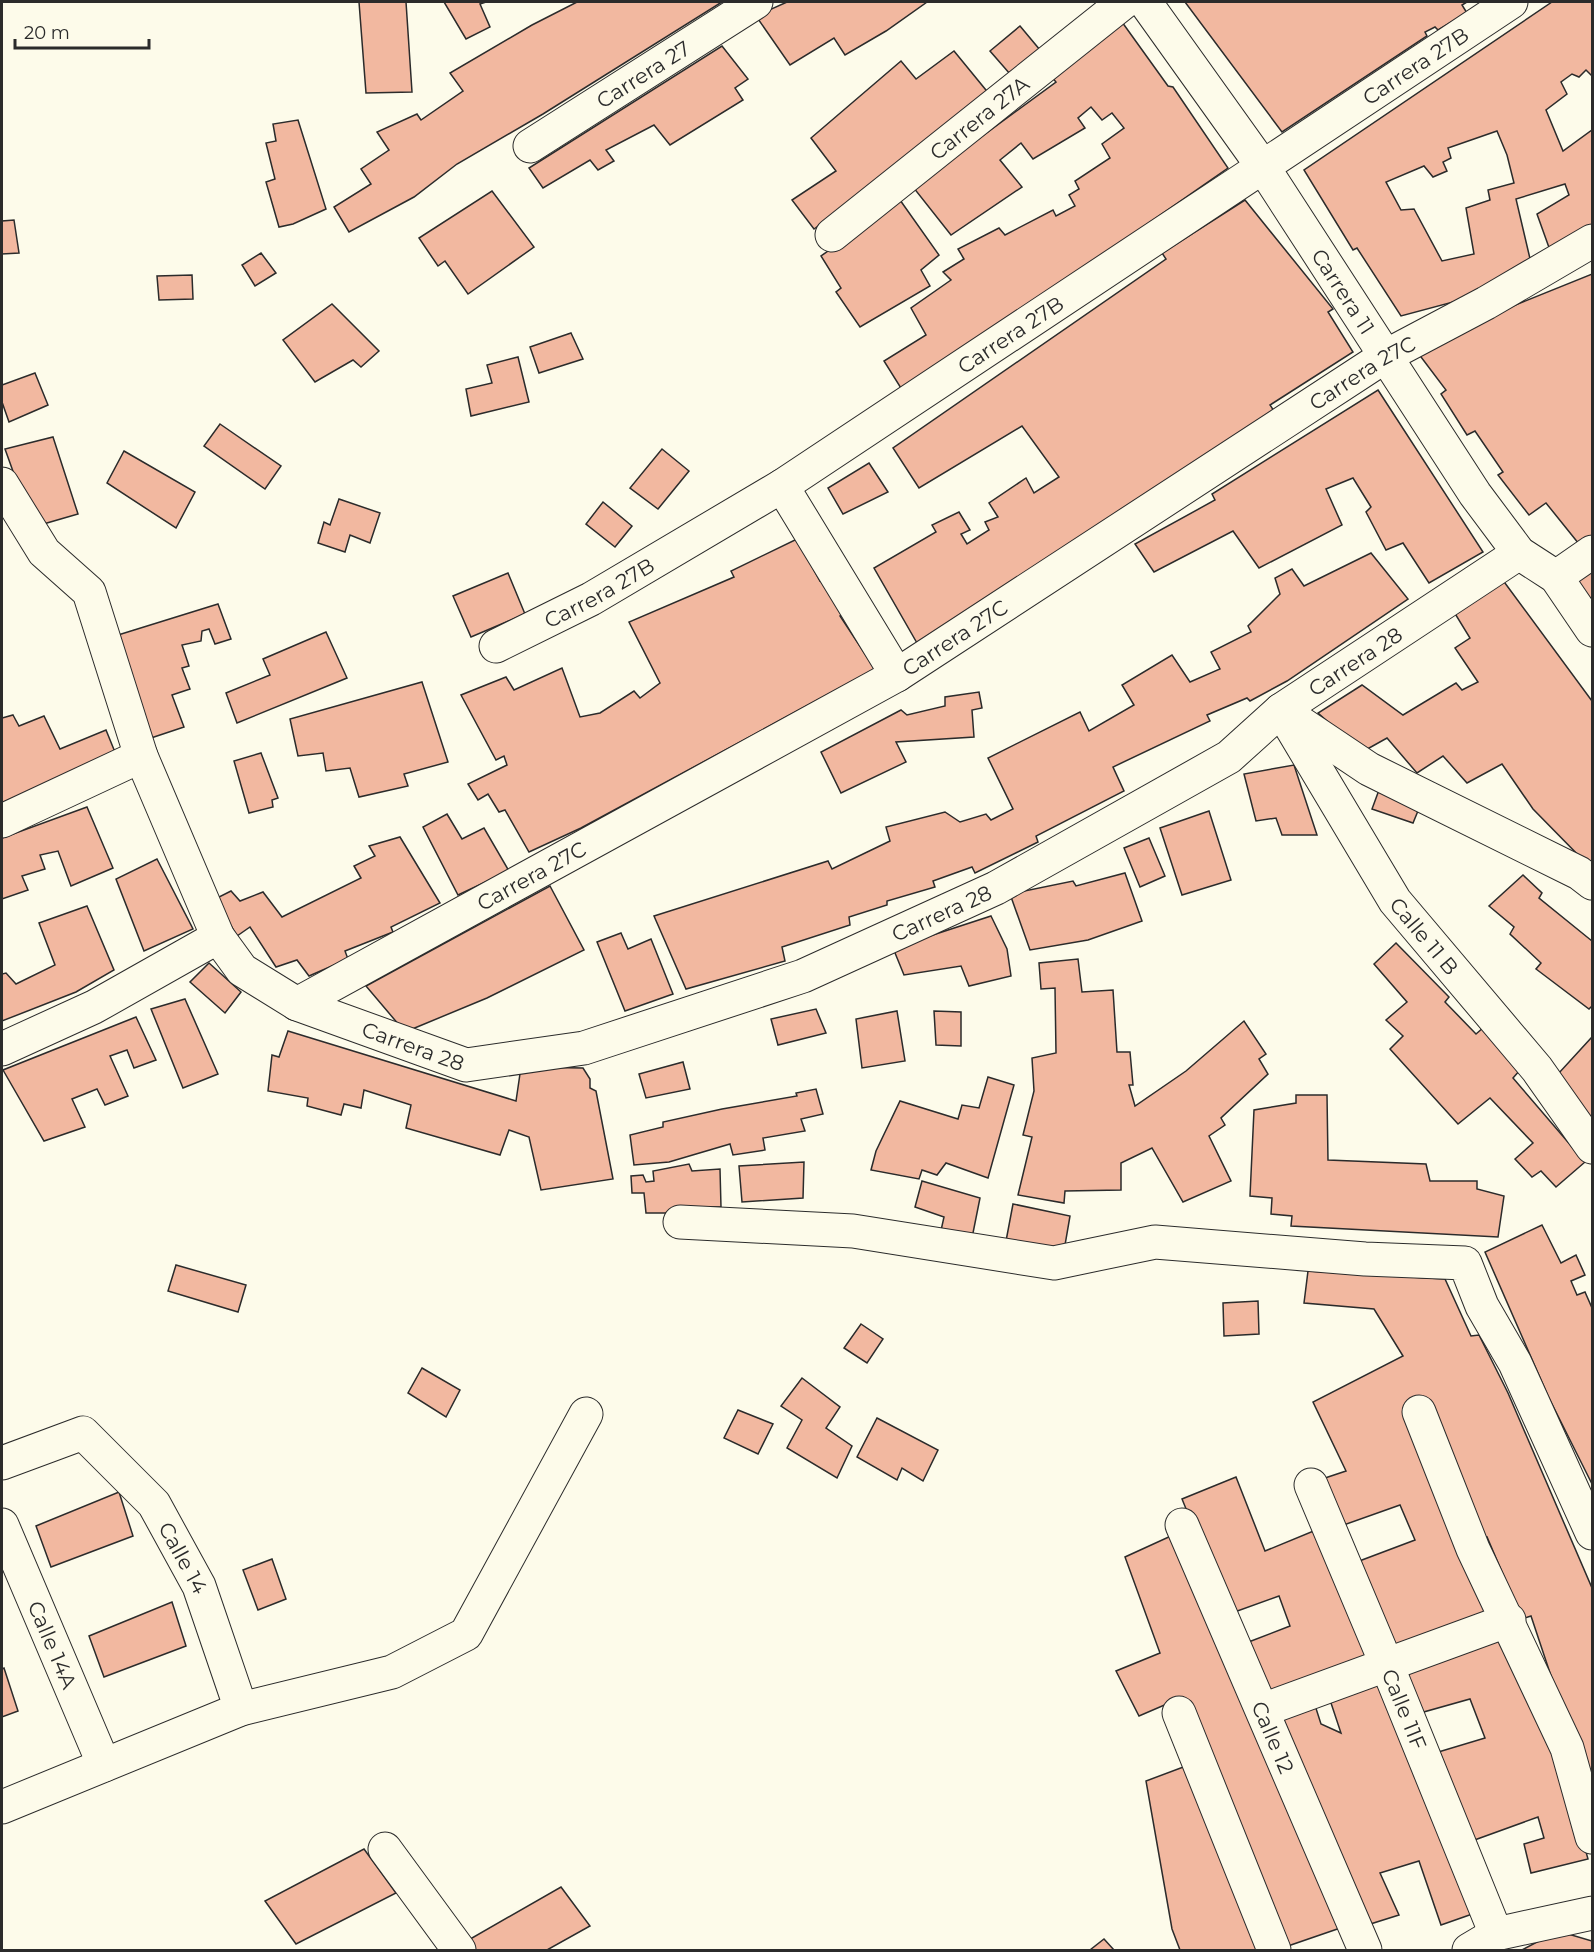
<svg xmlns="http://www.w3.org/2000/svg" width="1594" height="1952" font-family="Montserrat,sans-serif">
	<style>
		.building { fill: #f2b8a0; stroke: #2b2b2b; stroke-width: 1.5; fill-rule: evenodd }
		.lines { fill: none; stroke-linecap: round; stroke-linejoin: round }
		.street-casing { stroke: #2b2b2b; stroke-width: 35 }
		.street { stroke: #fdfbea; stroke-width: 33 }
		.labels { text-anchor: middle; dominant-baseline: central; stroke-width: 4.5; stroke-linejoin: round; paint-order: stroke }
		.street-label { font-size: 21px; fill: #2b2b2b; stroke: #fdfbea }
	</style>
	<rect width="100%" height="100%" fill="#fdfbea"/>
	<!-- building -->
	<g class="building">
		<polygon points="359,2 406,2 412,92 366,93"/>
		<polygon points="444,2 486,2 480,4 490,27 466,39"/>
		<polygon points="577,2 722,2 543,114 457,164 414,197 349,232 334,207 371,184 361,169 389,150 377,132 417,114 421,120 463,91 450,73 532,25"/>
		<polygon points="787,2 927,2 886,31 845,55 834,38 790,65 756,16"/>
		<polygon points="1185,2 1467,2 1462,5 1467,13 1438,30 1435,27 1425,32 1427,36 1282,132"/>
		<path d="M1552,2H1592V76L1586,70L1579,77L1572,74L1561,82L1567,94L1546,110L1563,151L1592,130V230L1556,267L1537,214L1569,195L1565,184L1516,199L1535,280L1401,316L1357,248L1353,250L1304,170ZM1497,131L1507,155L1514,183L1488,190L1490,200L1466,208L1474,254L1442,261L1414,209L1401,210L1386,182L1424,166L1433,177L1447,171L1443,162L1451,158L1448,148Z"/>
		<polygon points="1122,22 1168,86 1173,87 1228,168 904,393 884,361 926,335 911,308 951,280 943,272 964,259 958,249 999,228 1005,235 1053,210 1056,216 1075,206 1069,195 1079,189 1075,181 1110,158 1102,144 1124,128 1112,113 1102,120 1091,107 1078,118 1085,128 1033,159 1021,143 1000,160 1022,187 951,235 913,187 1056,82 1051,76"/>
		<polygon points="1020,26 1040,50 1010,74 990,51"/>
		<polygon points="722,46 748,79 735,88 743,100 670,145 654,125 606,150 614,161 598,170 590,160 543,188 529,168"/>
		<polygon points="954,51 990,95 905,164 814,229 792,200 836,171 811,138 901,61 916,79"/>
		<polygon points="298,120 326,209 293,224 279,227 266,182 275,179 266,143 276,141 273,124"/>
		<polygon points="492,191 534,247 468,294 445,261 438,266 419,238"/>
		<polygon points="900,200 939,255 921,270 930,286 860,327 836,292 841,288 821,256"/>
		<polygon points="1245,200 1333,309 1328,312 1353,352 1270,405 1274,411 917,643 874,568 936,532 932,525 959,512 970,530 961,534 967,544 989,530 985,522 998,517 989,503 1026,478 1034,493 1059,477 1022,426 919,488 893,448 1166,259 1162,253"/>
		<polygon points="14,220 19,253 2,254 2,221"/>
		<polygon points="261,253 276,273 255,286 242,265"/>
		<polygon points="1592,274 1592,536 1579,544 1546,503 1529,515 1498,475 1503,472 1475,431 1467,435 1441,394 1446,390 1418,353 1498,312"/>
		<polygon points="192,275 193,299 159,300 157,276"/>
		<polygon points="332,304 379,351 361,367 353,360 315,382 283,340"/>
		<polygon points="571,333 583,359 539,373 530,347"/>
		<polygon points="518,357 529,402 471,416 466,389 492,383 487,365"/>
		<polygon points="35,373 48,405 9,422 2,402 2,385"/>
		<polygon points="1378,390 1483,552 1429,583 1403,543 1386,550 1366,512 1371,507 1353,478 1326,489 1342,525 1259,568 1233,531 1154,572 1135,544 1215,500 1212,494"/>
		<polygon points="220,424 281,466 265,489 204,446"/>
		<polygon points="53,437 78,514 33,527 5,449"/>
		<polygon points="662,449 689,471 658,509 630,488"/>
		<polygon points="124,451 195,492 176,528 107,483"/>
		<polygon points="869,463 888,492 843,514 828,488"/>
		<polygon points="339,499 380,513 370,543 350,535 345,552 318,543 324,522 330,525"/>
		<polygon points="603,502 632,526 615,547 586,524"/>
		<polygon points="797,539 820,581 827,579 846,612 840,616 875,669 581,828 529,852 505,810 499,812 488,794 478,800 468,784 507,765 504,756 496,760 461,695 506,677 514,690 562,668 580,717 600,713 634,691 640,698 660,683 629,622 734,577 731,571"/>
		<polygon points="1371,553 1408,599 1287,681 1250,701 1247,698 1207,715 1210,721 1113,767 1124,791 1036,836 1038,842 975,873 972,867 933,881 935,887 887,901 887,905 849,917 850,925 782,947 785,961 686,989 654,916 828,861 832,869 890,841 886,827 945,812 960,822 986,814 991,820 1013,809 988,758 1080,712 1089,731 1134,705 1122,685 1172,655 1190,682 1220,669 1211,652 1251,632 1248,626 1280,594 1275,578 1292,569 1304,586"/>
		<polygon points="1592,561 1592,603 1572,575"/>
		<polygon points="508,573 525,614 471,637 453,596"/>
		<polygon points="1502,579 1592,701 1592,862 1589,866 1533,809 1502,764 1467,783 1443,756 1417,773 1387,738 1362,752 1318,713 1362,685 1403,715 1456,683 1462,690 1478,682 1455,648 1470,638 1454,612"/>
		<polygon points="218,604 231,639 215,644 209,629 202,631 201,641 182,645 189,666 182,668 190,689 172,695 184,727 151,738 118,635"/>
		<polygon points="326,632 347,678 237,723 226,693 270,675 263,659"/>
		<polygon points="422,682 448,762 404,774 408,786 359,797 350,768 326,771 323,753 298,756 290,719"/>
		<polygon points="979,692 982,708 972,710 974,737 896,742 906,762 841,793 821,752 901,710 907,715 945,706 945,697"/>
		<polygon points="13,715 19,726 44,716 60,749 106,730 119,762 2,809 2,718"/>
		<polygon points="261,753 278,798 272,800 273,807 249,813 234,761"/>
		<polygon points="1294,765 1317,835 1282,835 1276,818 1256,821 1244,774"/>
		<polygon points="1379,790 1420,806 1413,823 1372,809"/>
		<polygon points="87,807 113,868 71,886 58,851 40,855 45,869 22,876 28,890 2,899 2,838"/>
		<polygon points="1209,811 1231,880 1182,895 1160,828"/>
		<polygon points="447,814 462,839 484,828 509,871 458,895 423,827"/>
		<polygon points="400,837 440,903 391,927 393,932 345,951 348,959 309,976 297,960 276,967 250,927 237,936 215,899 231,891 240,901 263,892 282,917 361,878 354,866 375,856 369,846"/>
		<polygon points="1149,838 1165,876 1140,887 1124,848"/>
		<polygon points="157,859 193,929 144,951 116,879"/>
		<polygon points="1125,873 1142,921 1088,940 1030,950 1010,894 1073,881 1076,886"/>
		<polygon points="1523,875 1542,893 1539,898 1592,941 1592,1006 1589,1009 1536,969 1541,963 1510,934 1514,927 1489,906"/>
		<polygon points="550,886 584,950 487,998 405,1032 366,986"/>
		<polygon points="87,906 114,970 76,992 2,1021 2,974 6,973 16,984 55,965 39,923"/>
		<polygon points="991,916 1007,949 1011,976 969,986 961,966 904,975 893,948"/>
		<polygon points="621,933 628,949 651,939 673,994 625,1011 597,942"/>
		<polygon points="1396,943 1449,997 1445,1002 1476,1034 1484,1027 1520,1070 1513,1078 1585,1162 1556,1187 1541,1171 1532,1177 1515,1159 1533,1143 1490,1098 1458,1124 1390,1049 1403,1036 1386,1020 1407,1002 1374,964"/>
		<polygon points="1078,959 1082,992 1113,990 1117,1052 1130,1052 1133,1085 1129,1085 1135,1106 1186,1071 1244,1021 1266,1054 1259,1059 1268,1074 1221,1118 1225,1125 1209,1136 1231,1181 1183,1202 1152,1148 1121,1163 1121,1190 1065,1191 1064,1203 1018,1195 1032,1137 1023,1135 1034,1091 1032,1058 1056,1053 1055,988 1041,989 1039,963"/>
		<polygon points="209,963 241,992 225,1013 190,982"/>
		<polygon points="185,999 218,1074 183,1088 151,1009"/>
		<polygon points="816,1009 826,1033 778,1045 771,1019"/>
		<polygon points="897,1011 905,1061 862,1068 856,1019"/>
		<polygon points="934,1011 961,1012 961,1046 936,1045"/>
		<polygon points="136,1017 156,1060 134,1068 127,1050 110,1056 128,1096 105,1105 97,1089 72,1099 85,1127 44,1141 3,1070"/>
		<polygon points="288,1031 516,1101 521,1067 583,1068 590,1079 590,1088 596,1091 613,1179 541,1190 529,1137 509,1130 500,1155 406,1128 411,1105 364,1090 361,1108 344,1104 341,1115 307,1106 308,1098 268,1091 272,1055 279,1057"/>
		<polygon points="1592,1037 1592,1125 1558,1074"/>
		<polygon points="683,1062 690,1089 646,1098 639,1074"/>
		<polygon points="988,1077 1014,1085 988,1178 946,1163 937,1175 922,1170 919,1179 871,1170 876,1151 900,1101 958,1119 962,1105 979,1108"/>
		<polygon points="816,1089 823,1114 801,1119 805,1131 763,1138 765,1150 733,1155 730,1144 669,1162 634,1165 630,1135 663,1127 663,1122 722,1109 797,1096 796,1093"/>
		<polygon points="1296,1095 1327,1095 1328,1160 1426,1164 1430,1181 1477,1181 1477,1189 1504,1196 1498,1237 1291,1226 1292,1216 1271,1214 1272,1198 1250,1196 1254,1110 1296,1103"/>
		<polygon points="804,1162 803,1198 742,1202 739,1166"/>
		<polygon points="689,1164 692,1171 720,1169 721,1207 710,1207 710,1213 646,1213 644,1193 632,1193 631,1176 643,1175 646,1182 654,1181 653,1171"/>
		<polygon points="922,1181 980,1198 971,1243 940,1235 944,1217 915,1207"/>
		<polygon points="1013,1204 1070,1216 1064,1251 1006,1241"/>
		<polygon points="1542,1225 1561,1263 1576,1255 1585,1275 1571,1281 1577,1295 1585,1292 1592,1308 1592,1484 1548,1396 1485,1252"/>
		<polygon points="176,1265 246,1285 238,1312 168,1291"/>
		<polygon points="1308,1271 1445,1279 1471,1336 1479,1335 1508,1393 1592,1588 1592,1799 1531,1616 1522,1619 1487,1537 1476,1540 1496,1612 1387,1649 1354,1563 1415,1540 1400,1505 1338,1527 1319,1480 1346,1471 1313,1402 1403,1356 1374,1309 1304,1303"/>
		<polygon points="1258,1301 1259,1334 1224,1336 1223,1303"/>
		<polygon points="861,1324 883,1339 867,1363 844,1348"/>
		<polygon points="422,1368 460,1390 446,1417 408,1393"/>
		<polygon points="802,1378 840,1407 826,1428 852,1446 837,1478 787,1448 802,1420 781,1406"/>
		<polygon points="738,1410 773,1424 758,1454 724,1438"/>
		<polygon points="877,1418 938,1450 923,1481 902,1468 897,1480 857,1457"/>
		<polygon points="1236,1477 1265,1551 1316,1530 1372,1658 1268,1696 1246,1643 1290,1626 1279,1596 1229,1614 1182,1499"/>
		<polygon points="119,1492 133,1536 51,1567 36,1526"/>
		<polygon points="1173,1535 1349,1925 1285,1947 1183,1697 1139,1716 1116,1671 1160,1653 1125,1557"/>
		<polygon points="272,1559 286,1599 258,1610 243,1570"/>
		<polygon points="172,1602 186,1646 104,1677 89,1636"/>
		<polygon points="1507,1636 1575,1812 1588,1859 1531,1873 1524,1844 1544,1838 1538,1817 1469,1842 1435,1753 1485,1738 1470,1699 1420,1713 1398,1667"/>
		<polygon points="4,1668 18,1711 2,1717 2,1669"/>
		<polygon points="1383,1678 1478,1912 1441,1925 1419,1861 1380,1873 1399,1915 1364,1926 1274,1714 1313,1699 1321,1724 1341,1733 1329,1697"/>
		<polygon points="1194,1763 1265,1950 1180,1950 1172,1929 1146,1781"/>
		<polygon points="364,1849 396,1893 296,1944 265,1901"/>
		<polygon points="561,1887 590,1926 547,1950 471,1950 465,1942"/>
		<polygon points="1558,1931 1592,1941 1592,1950 1522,1950"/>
		<polygon points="1104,1939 1114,1950 1090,1950"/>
	</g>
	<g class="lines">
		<defs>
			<g id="street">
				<path id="s1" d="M1145,2L1263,167L1475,494L1519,553L1556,577L1592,630"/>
				<path id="s2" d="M530,146L756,2"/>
				<path id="s3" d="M832,235L1124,2"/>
				<path id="s4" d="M2,484L44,552L89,592L141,756L218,937L242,970L297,1004L466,1065L584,1048L803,976L996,888L1229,757L1281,710L1519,553"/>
				<polyline points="782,486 897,675"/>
				<polyline points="1556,577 1592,552"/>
				<path id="s5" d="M496,646L591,599L782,486L1511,2"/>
				<path id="s6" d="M1281,710L1395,901L1537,1069L1592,1147"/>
				<polyline points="1287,714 1369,769 1579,873 1592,883"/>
				<polyline points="2,821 141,756"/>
				<path id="s7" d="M297,1004L897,675L1384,357L1486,303L1592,241"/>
				<polyline points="2,1049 94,1007 218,937"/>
				<polyline points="680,1222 853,1231 1054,1263 1155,1242 1365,1259 1465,1263 1482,1306 1515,1363 1592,1533"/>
				<polyline points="1419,1412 1473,1549 1567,1748 1592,1837"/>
				<path id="s8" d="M2,1463L83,1433L154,1504L199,1586L241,1709"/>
				<path id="s9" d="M1311,1485L1386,1663L1496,1934"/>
				<path id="s10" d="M2,1525L104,1765"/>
				<path id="s11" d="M1182,1525L1365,1950"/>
				<polyline points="1263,1710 1509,1620"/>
				<polyline points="1179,1713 1274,1950"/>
				<polyline points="2,1807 241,1709 392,1672 466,1634 586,1414"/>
				<polyline points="385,1849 459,1950"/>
				<polyline points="1469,1950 1496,1934 1592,1913"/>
			</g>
		</defs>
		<!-- street casing -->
		<use href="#street" class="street-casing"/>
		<!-- street -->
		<use href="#street" class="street"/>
	</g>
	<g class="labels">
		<!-- street labels -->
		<g class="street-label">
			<text stroke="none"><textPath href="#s5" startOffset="1088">Carrera 27B</textPath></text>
			<text stroke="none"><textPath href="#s2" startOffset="134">Carrera 27</textPath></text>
			<text stroke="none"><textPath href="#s3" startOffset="188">Carrera 27A</textPath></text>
			<text stroke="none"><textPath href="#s1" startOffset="351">Carrera 11</textPath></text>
			<text stroke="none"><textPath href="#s5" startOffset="602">Carrera 27B</textPath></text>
			<text stroke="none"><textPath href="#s7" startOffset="1239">Carrera 27C</textPath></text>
			<text stroke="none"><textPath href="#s5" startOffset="116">Carrera 27B</textPath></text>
			<text stroke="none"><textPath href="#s7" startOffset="753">Carrera 27C</textPath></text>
			<text stroke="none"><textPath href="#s4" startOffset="1782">Carrera 28</textPath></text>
			<text stroke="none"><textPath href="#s7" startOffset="267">Carrera 27C</textPath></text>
			<text stroke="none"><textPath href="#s4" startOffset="1296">Carrera 28</textPath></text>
			<text stroke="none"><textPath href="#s6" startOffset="268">Calle 11 B</textPath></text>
			<text stroke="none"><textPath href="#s4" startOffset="738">Carrera 28</textPath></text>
			<text stroke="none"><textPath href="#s8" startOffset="248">Calle 14</textPath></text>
			<text stroke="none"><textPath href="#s10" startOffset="130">Calle 14A</textPath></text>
			<text stroke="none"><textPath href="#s9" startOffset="243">Calle 11F</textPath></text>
			<text stroke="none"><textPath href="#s11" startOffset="231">Calle 12</textPath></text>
		</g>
	</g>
	<!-- border -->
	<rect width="1594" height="1952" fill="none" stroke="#2b2b2b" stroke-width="6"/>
	<!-- scale -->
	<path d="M15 39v9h134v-9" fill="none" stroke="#2b2b2b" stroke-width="3"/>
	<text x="24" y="39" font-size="18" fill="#2b2b2b" stroke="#fdfbea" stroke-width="4.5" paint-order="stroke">20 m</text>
</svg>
